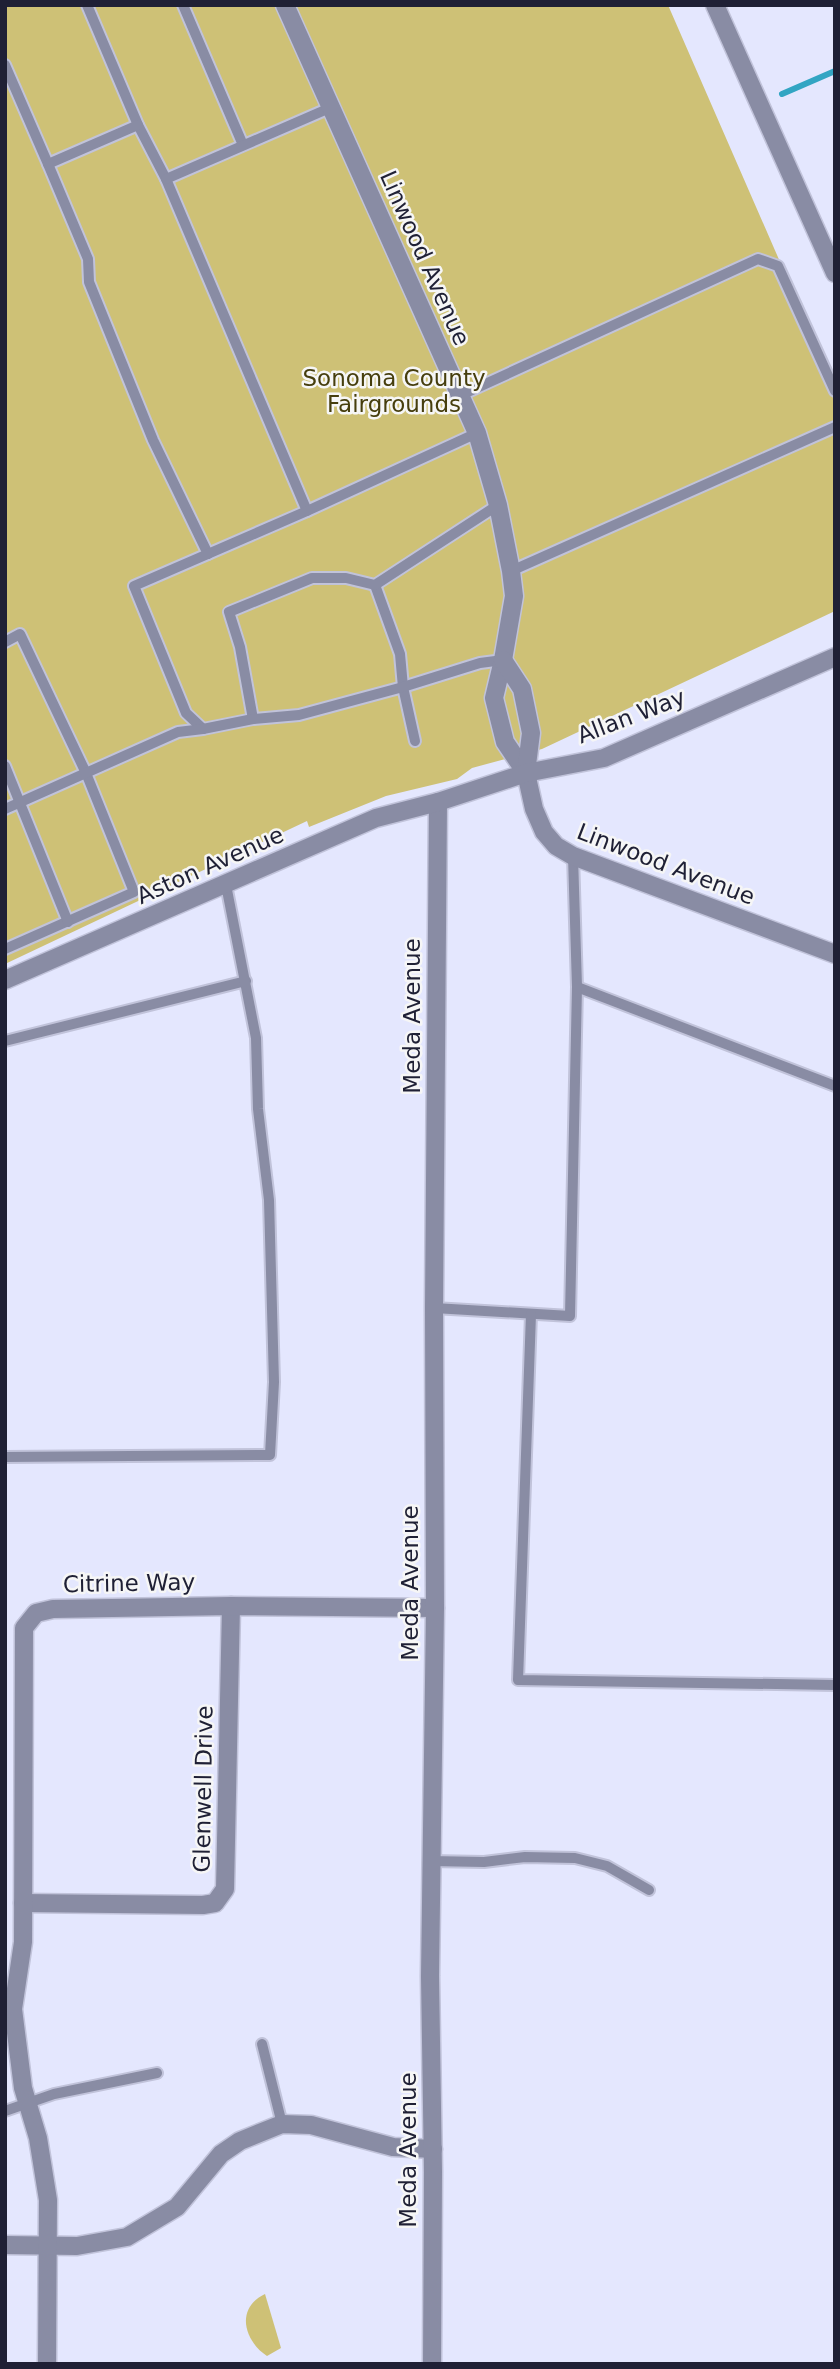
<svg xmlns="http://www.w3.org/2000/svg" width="840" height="2369" font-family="'DejaVu Sans',sans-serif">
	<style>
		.green { fill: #cec176 }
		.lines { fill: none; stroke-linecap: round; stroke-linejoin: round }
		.stream { stroke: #32a5c3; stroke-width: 6 }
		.service-casing { stroke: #c1c3da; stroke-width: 14 }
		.minor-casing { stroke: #c1c3da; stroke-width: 21 }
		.tertiary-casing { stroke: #c1c3da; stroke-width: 21 }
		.service { stroke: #898ca4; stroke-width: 10 }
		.minor { stroke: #898ca4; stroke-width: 18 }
		.tertiary { stroke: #898ca4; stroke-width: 18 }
		.labels { text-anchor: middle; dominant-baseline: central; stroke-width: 5; stroke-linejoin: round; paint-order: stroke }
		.street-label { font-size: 23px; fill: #1f2035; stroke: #f6f6f6 }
		.park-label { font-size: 23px; fill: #463e0d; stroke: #f6f6f6 }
	</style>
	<rect width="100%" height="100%" fill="#e4e7fe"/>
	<!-- green -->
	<g class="green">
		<polygon points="5,5 668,5 835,388 835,611 542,749 472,768 457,779 386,796 309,827 307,821 5,964"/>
		<path d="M265,2294L281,2348L267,2356C244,2341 235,2308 265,2294Z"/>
	</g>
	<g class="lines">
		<!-- stream -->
		<polyline class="stream" points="782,94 835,71"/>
		<defs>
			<g id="service">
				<polyline points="87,5 138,125 166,179 307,511"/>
				<polyline points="183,5 243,145"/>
				<polyline points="5,65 48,164 138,125"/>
				<polyline points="48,164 88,259 89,282 153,440 208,554"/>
				<polyline points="166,179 332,107"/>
				<polyline points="459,396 758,259 778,266 835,391"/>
				<polyline points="511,571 835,427"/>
				<polyline points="375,585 400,654 403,687 415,741"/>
				<polyline points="5,642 20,634 86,773 134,892 5,949"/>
				<polyline points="253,719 240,647 229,612 312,578 346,578 375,585 498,505"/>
				<polyline points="203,729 186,713 134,586 307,511 477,433"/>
				<polyline points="5,766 68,922"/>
				<polyline points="5,809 178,732 203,729 253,719 299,715 403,687 480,663 503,660"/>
				<polyline points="577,987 835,1086"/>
				<polyline points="5,1041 246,981"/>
				<polyline points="434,1308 570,1316 577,987 573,856"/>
				<polyline points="531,1314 518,1680 835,1685"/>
				<polyline points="5,1457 270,1455 274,1382 269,1200 258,1109 256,1038 226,885"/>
				<polyline points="430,1861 484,1862 525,1857 575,1858 607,1866 649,1890"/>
				<polyline points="262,2044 282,2124"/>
				<polyline points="5,2111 54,2094 157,2073"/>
			</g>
			<g id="minor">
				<polyline points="285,5 477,433 498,505 511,571 514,596 503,660 494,698 505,742 526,773"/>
				<polyline points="503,660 522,689 531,733 526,773 534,809 544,832 556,846 573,856 835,954"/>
				<polyline points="23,1903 203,1905 215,1903 225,1889 231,1606"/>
				<polyline points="5,2245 77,2246 127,2237 177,2207 221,2154 240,2141 282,2124 311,2125 393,2147 433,2149"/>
				<polyline points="47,2364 48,2200 38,2138 23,2088 13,2009 23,1942 24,1628 36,1613 53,1609 231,1606 435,1608"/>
				<polyline points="432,2364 433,2172 430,1976 435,1608 434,1308 438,802"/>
			</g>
			<g id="tertiary">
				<polyline points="715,5 835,273"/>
				<polyline points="5,980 376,818 438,802 526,773 604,758 835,657"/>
			</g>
		</defs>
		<!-- service casing -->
		<use href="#service" class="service-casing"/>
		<!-- minor casing -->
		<use href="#minor" class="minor-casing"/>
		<!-- tertiary casing -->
		<use href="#tertiary" class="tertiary-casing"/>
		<!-- service -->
		<use href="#service" class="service"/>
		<!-- minor -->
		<use href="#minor" class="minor"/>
		<!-- tertiary -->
		<use href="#tertiary" class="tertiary"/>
	</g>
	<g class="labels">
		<!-- street labels -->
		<g class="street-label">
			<text transform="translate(425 258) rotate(66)">Linwood Avenue</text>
			<text transform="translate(631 716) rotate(-21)">Allan Way</text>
			<text transform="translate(666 864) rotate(21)">Linwood Avenue</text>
			<text transform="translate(210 865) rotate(-24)">Aston Avenue</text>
			<text transform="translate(412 1016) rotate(-90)">Meda Avenue</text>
			<text transform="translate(129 1583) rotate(-1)">Citrine Way</text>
			<text transform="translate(410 1583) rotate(-90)">Meda Avenue</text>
			<text transform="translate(203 1789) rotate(-89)">Glenwell Drive</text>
			<text transform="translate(408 2150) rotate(-90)">Meda Avenue</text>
		</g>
		<!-- park labels -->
		<g class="park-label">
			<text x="394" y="378">Sonoma County<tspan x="394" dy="26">Fairgrounds</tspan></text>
		</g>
	</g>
	<!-- border -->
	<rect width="840" height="2369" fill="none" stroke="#1f2035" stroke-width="14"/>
</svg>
